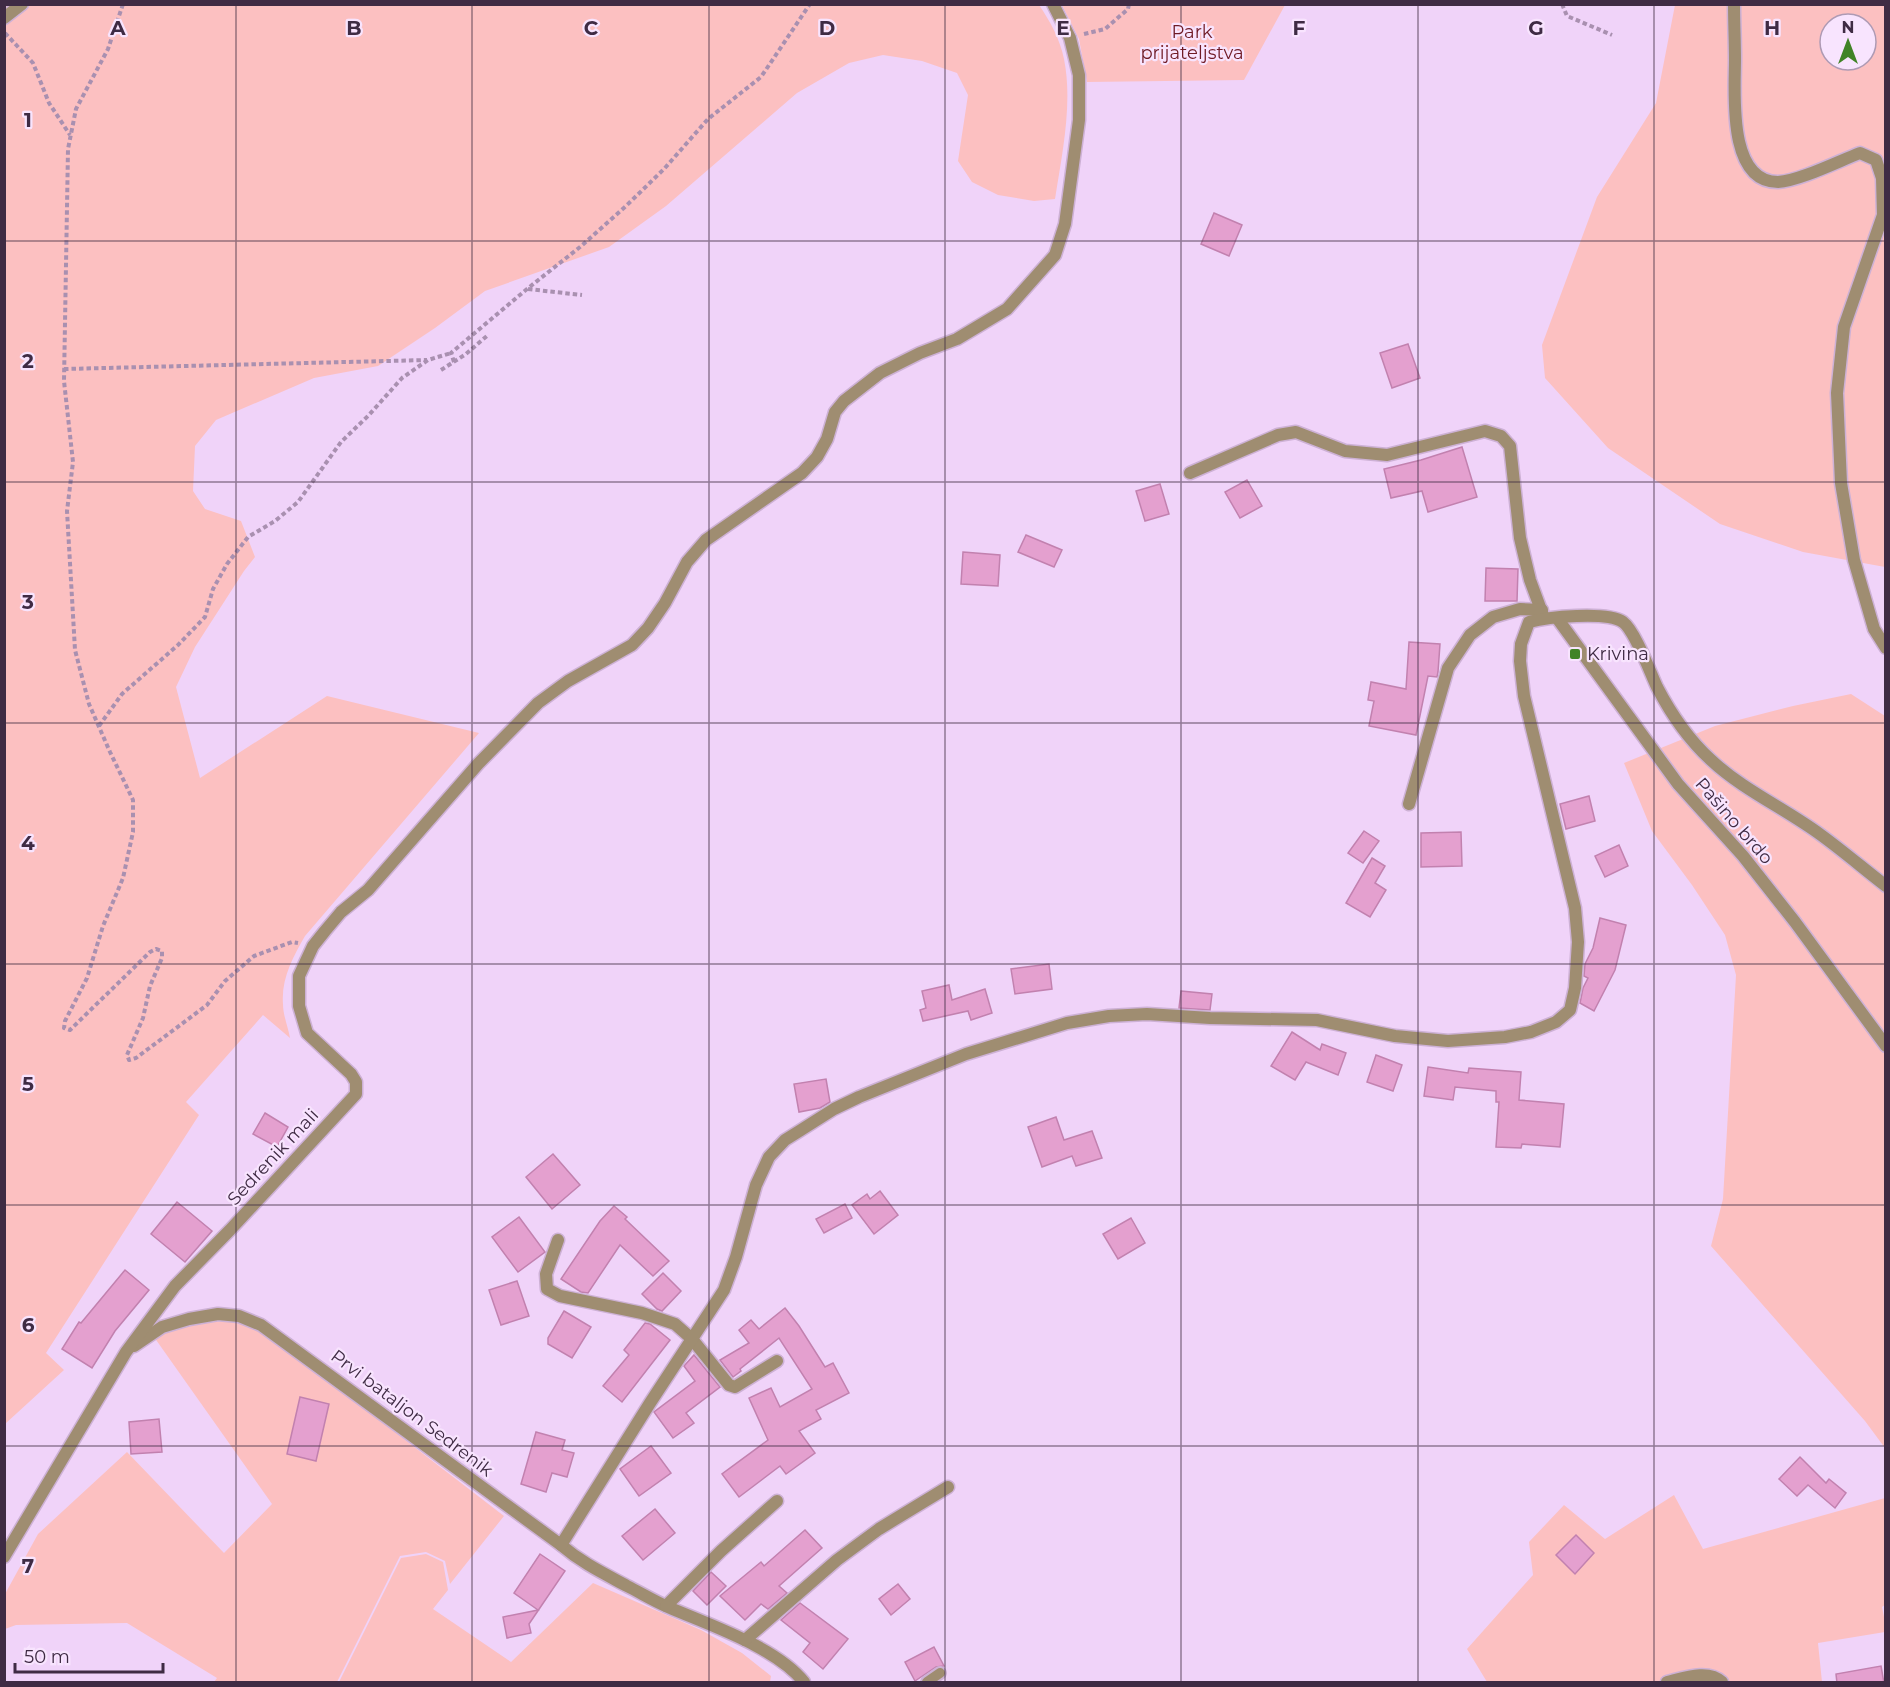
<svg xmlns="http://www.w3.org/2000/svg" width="1890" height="1687" font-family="Montserrat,sans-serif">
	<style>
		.green { fill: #fcc0c1; fill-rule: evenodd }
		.building { fill: #e4a0cf; stroke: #c281af; stroke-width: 1.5 }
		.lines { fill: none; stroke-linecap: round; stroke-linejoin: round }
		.service-casing { stroke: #cdb1d5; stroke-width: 14 }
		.minor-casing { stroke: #cdb1d5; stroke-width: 15 }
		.path { stroke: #a990b0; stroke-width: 4; stroke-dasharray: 4.5 3; stroke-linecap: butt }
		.service { stroke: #9f8d71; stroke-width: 10 }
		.minor { stroke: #9f8d71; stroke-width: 12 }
		.grid { fill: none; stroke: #3f2b44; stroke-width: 1.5; stroke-opacity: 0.55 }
		.poi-dot { fill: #408326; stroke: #f8e4fe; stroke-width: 2 }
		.labels { text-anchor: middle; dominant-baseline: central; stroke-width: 4.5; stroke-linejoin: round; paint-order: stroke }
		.park-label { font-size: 18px; fill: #6f1a25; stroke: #f8e4fe }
		.poi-label { font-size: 18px; fill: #3f2b44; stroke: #f8e4fe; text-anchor: start }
		.street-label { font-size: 18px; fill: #3f2b44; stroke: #f8e4fe }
		.grid-label { font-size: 20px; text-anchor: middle; font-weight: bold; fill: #3f2b44; stroke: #f8e4fe; stroke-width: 4.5; stroke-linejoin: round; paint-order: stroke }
	</style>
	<rect width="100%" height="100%" fill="#f0d3f9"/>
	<!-- green -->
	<g class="green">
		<path d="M4,5H1039C1050,21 1060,39 1064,59C1073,103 1062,155 1055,199L1034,201L998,195L972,182L958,161L968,95L957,73L922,61L883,55L849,63L797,93L666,206L609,247L485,291L435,328L378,366L314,378L216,420L195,446L193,491L205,509L241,521L255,557L244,571L195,647L176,687L200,778L327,696L479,733L305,936C293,957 281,979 283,1004C283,1015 288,1027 290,1038L263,1015L186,1102L199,1115L46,1353L64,1370L5,1424Z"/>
		<polygon points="1062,5 1285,5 1244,80 1087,82 1079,39"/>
		<path d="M1675,5H1885V567L1803,552L1720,524L1608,448L1545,378L1542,345L1597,197L1656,103ZM1830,24H1866V60H1830Z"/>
		<polygon points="1851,694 1885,716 1885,1448 1865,1421 1711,1246 1723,1199 1736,975 1725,935 1692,885 1652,831 1624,763 1715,726 1793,706"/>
		<path d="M223,1321C247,1323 260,1331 279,1343L504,1516L450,1584L445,1561L426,1552L400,1556L337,1682H214L217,1678L127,1623L16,1625L5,1629V1594L38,1534L127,1452L224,1553L272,1504L154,1337C177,1329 199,1323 223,1321Z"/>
		<polygon points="1674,1495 1703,1549 1885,1498 1886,1604 1882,1607 1885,1622 1885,1632 1818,1643 1822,1682 1487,1682 1467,1649 1533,1575 1529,1542 1564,1505 1605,1539"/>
		<polygon points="426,1554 443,1562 448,1590 433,1609 511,1662 593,1583 701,1630 742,1653 771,1676 770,1682 339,1682 401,1558"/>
	</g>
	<!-- building -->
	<g class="building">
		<polygon points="1214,213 1242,225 1229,256 1201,244"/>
		<polygon points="1408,344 1420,378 1392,388 1380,353"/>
		<polygon points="1462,447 1477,497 1428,512 1422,491 1391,498 1384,469 1421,460"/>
		<polygon points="1247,480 1262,506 1240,518 1225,492"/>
		<polygon points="1160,484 1169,514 1145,521 1136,491"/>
		<polygon points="1026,535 1062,550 1054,567 1018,552"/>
		<polygon points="963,552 1000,555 998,586 961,584"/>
		<polygon points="1486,568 1518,569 1517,601 1485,601"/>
		<polygon points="1409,642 1440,644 1438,672 1437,677 1428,676 1416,735 1369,726 1374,701 1368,700 1371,682 1406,689"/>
		<polygon points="1589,796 1595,821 1566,829 1560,804"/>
		<polygon points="1364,831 1379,841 1363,863 1348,853"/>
		<polygon points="1461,832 1462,866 1421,867 1421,833"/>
		<polygon points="1619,845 1628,866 1605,877 1595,856"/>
		<polygon points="1372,858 1385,866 1375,883 1386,890 1370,917 1346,903"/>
		<polygon points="1600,918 1626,925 1615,970 1594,1011 1580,1003 1583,988 1588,978 1584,976 1585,964 1593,948"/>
		<polygon points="1049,964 1052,989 1015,994 1011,969"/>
		<polygon points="949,985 952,1000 985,989 992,1013 971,1020 968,1011 923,1021 920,1010 926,1008 922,991"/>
		<polygon points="1181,991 1212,994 1210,1010 1179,1008"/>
		<polygon points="1292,1032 1320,1050 1322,1044 1346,1053 1338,1075 1306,1062 1295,1080 1271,1066"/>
		<polygon points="1376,1055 1402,1065 1393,1091 1367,1082"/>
		<polygon points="1428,1067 1468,1073 1469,1068 1521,1072 1519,1100 1564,1104 1560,1147 1522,1144 1521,1148 1496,1147 1499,1102 1496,1102 1496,1091 1455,1087 1453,1100 1424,1096"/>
		<polygon points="826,1079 830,1102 820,1108 799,1112 794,1084"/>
		<polygon points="265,1113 288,1127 277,1147 253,1134"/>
		<polygon points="1056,1117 1064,1140 1092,1131 1102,1158 1076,1166 1072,1156 1042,1167 1028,1127"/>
		<polygon points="553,1154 580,1185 552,1209 526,1177"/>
		<polygon points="880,1191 898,1215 874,1234 852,1205 867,1194 870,1199"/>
		<polygon points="177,1202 212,1231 185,1262 151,1234"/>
		<polygon points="845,1204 852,1218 824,1233 816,1219"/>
		<polygon points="614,1206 627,1217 625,1219 669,1261 653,1276 620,1245 588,1293 581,1292 561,1279 600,1221"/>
		<polygon points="519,1217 545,1252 518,1272 492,1237"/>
		<polygon points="1131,1218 1145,1243 1118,1259 1103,1234"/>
		<polygon points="125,1270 149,1290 115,1331 92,1368 62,1349 79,1322 81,1323"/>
		<polygon points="663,1273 681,1291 662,1311 657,1309 642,1294"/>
		<polygon points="517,1281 529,1316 501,1325 489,1290"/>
		<polygon points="785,1308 799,1326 825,1367 833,1363 849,1393 816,1410 821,1419 799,1431 815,1453 786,1474 780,1466 739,1497 722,1474 768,1440 749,1398 771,1388 780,1407 812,1389 779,1338 740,1369 741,1371 733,1377 720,1360 749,1343 739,1330 751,1320 759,1329"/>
		<polygon points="564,1311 591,1327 572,1358 548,1344 548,1338"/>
		<polygon points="645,1323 650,1324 670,1340 622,1402 603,1386 629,1355 624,1350"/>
		<polygon points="694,1355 720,1387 686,1413 694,1423 673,1438 654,1412 695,1381 684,1366"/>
		<polygon points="300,1397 329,1404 316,1461 287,1454"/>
		<polygon points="159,1419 162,1452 131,1454 129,1422"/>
		<polygon points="536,1432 565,1440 562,1450 574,1453 567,1477 552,1473 546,1492 521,1484"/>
		<polygon points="651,1446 671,1473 639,1496 620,1469"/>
		<polygon points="1800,1457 1826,1483 1829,1479 1846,1493 1835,1508 1808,1485 1797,1496 1779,1479"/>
		<polygon points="655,1509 675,1533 643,1560 622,1536"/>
		<polygon points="805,1530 822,1548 779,1586 787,1593 768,1609 761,1604 745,1620 720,1596 761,1562 764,1566"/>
		<polygon points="1576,1535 1594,1553 1575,1574 1556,1555"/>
		<polygon points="540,1554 565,1571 529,1624 531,1633 507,1638 503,1617 538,1610 514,1593"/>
		<polygon points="711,1572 726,1586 707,1605 693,1591"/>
		<polygon points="898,1584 910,1599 891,1615 879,1599"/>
		<polygon points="800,1603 848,1639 823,1669 803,1652 810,1643 781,1620"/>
		<polygon points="934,1647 944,1666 936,1667 915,1681 905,1662"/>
		<polygon points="1881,1666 1884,1683 1837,1683 1836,1674"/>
	</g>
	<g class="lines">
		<defs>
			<polyline id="service" points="927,1682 940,1673"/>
			<g id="minor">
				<path d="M1734,4C1734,23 1735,41 1735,60C1735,92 1727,182 1778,182C1799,181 1839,161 1860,153L1876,160L1882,178L1883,215L1844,327L1837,393L1841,483L1854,560L1874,629L1886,648"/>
				<polyline points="4,18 22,4"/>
				<polyline points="1190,473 1278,435 1296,432 1345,451 1387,455 1485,431 1501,436 1510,446 1520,538 1530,580 1544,618"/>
				<polyline points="1557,618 1678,784 1743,856 1795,922 1886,1046"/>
				<polyline points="1409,804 1448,668 1470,635 1493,617 1520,609 1542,610"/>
				<polyline points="558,1240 546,1274 547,1289 560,1296 642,1313 675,1324 692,1339 729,1385 735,1387 777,1361"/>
				<path d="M134,1346L162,1327L189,1319L218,1314L239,1316L261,1325L561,1545C582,1563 603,1573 627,1586C641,1593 654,1601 668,1607C709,1625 776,1647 804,1682"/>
				<path d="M561,1545L650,1403L724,1290L736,1257L756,1185L769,1157L785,1140L801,1130L834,1109L859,1097L966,1054L1067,1023L1109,1016L1147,1014L1210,1018L1317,1020L1395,1036L1448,1041L1505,1037L1531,1032L1556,1022L1570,1010L1575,988L1578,942L1575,908L1524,696L1520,661L1521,644L1529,622C1547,617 1607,611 1623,622C1635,631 1650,672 1657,687C1671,714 1689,740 1711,760C1743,790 1786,809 1821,835C1843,851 1864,869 1886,886"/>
				<polyline points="4,1557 126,1352 175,1286 230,1230 356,1094 356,1082 351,1074 307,1033 299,1006 299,976 313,946 325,931 341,912 368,890 478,764 538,703 568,681 632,645 648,628 665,603 687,562 706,540 802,473 817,457 827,439 835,412 844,401 880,373 920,353 957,339 1007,309 1055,255 1065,224 1079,120 1079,75 1070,38 1053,4"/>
				<polyline points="666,1606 721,1551 777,1501"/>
				<polyline points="745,1640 837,1560 879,1529 948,1487"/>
				<path d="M1667,1682C1684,1678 1708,1669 1722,1682"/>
			</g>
		</defs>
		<!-- service casing -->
		<use href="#service" class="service-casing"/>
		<!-- minor casing -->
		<use href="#minor" class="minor-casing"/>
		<!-- path -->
		<g class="path">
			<polyline points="123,4 108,49 76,109 68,149 64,381 73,462 67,511 75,650 89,704 110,752 133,800 133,832 123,878 103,926 87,978 65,1021 64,1028 70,1030 150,952 156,949 162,951 162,958 150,986 143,1018 127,1055 129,1060 136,1058 207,1005 225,981 254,956 292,942 298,943"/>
			<polyline points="1562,4 1567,16 1612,35"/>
			<polyline points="5,33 33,63 49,103 70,135"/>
			<polyline points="1084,34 1105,29 1128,9 1129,4"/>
			<polyline points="528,289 582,295"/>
			<polyline points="454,362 451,353 527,289 580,247 626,206 664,169 708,119 761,77 810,4"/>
			<polyline points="64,369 427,360"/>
			<polyline points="441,370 466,354 488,335"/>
			<polyline points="99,726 122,694 178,645 205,617 213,589 227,564 248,537 275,521 298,502 341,442 368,416 402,378 428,360 451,353"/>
		</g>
		<!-- service -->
		<use href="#service" class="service"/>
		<!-- minor -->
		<use href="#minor" class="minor"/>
	</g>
	<!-- grid -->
	<path class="grid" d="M236,4V1682M472,4V1682M709,4V1682M945,4V1682M1181,4V1682M1418,4V1682M1654,4V1682M4,241H1886M4,482H1886M4,723H1886M4,964H1886M4,1205H1886M4,1446H1886"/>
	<!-- markers -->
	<rect class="poi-dot" x="1569" y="648" width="12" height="12" rx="3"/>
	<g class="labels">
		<!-- park labels -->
		<g class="park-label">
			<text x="1192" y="32">Park<tspan x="1192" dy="21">prijateljstva</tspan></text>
		</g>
		<!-- poi labels -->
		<g class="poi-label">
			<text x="1587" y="654">Krivina</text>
		</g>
		<!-- street labels -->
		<g class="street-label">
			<text transform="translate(1734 821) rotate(49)">Pašino brdo</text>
			<text transform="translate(273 1157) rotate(-47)">Sedrenik mali</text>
			<text transform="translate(412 1413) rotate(37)">Prvi bataljon Sedrenik</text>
		</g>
	</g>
	<g class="grid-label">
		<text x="118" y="35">A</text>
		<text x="354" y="35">B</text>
		<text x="591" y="35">C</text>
		<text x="827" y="35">D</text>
		<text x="1063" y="35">E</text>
		<text x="1299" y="35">F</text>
		<text x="1536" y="35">G</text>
		<text x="1772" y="35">H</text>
		<text x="28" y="127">1</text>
		<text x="28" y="368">2</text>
		<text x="28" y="609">3</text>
		<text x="28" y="850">4</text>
		<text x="28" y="1091">5</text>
		<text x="28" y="1332">6</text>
		<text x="28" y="1573">7</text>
	</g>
	<!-- border -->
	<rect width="1890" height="1687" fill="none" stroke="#3f2b44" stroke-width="12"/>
	<!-- north arrow -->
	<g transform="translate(1848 42)"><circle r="28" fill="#f8e4fe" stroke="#ae9ab4" stroke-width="1.5"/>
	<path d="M0-4.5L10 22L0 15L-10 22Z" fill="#408326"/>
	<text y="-9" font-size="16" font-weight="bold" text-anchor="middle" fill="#3f2b44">N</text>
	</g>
	<!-- scale -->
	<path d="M15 1663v9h148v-9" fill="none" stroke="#3f2b44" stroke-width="3"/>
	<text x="24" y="1663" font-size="18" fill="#3f2b44" stroke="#f8e4fe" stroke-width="4.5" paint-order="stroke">50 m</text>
</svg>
